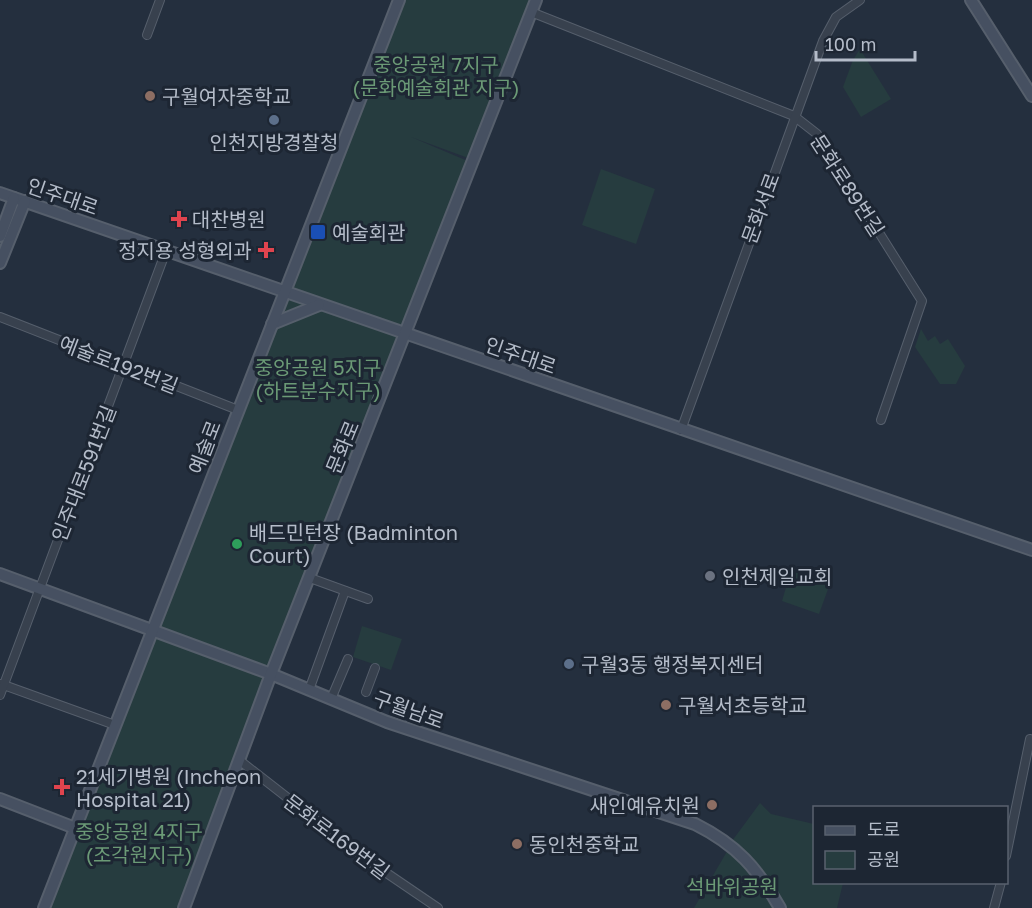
<svg xmlns="http://www.w3.org/2000/svg" width="1032" height="908" font-family="'Golos Text','Noto Sans KR',sans-serif">
	<style>
		.green { fill: #263c3f }
		.lines { fill: none; stroke-linecap: round; stroke-linejoin: round }
		.street-casing { stroke: #565f6c; stroke-width: 10 }
		.secondary-casing { stroke: #565f6c; stroke-width: 14 }
		.street { stroke: #38414e; stroke-width: 8 }
		.secondary { stroke: #465061; stroke-width: 10 }
		.education-dot { fill: #8d6e63; stroke: #1d2633; stroke-width: 2 }
		.service-dot { fill: #5c6f8a; stroke: #1d2633; stroke-width: 2 }
		.health-dot { fill: #e0444e; stroke: #1d2633; stroke-width: 2 }
		.transit-dot { fill: #1a4fb4; stroke: #1d2633; stroke-width: 2 }
		.leisure-dot { fill: #2e9e5b; stroke: #1d2633; stroke-width: 2 }
		.worship-dot { fill: #6b7280; stroke: #1d2633; stroke-width: 2 }
		.labels { text-anchor: middle; dominant-baseline: central; stroke-width: 6; stroke-linejoin: round; paint-order: stroke }
		.park-label { font-size: 20px; fill: #6b9a76; stroke: #1d2633 }
		.poi-label { font-size: 20px; fill: #b4bcc9; stroke: #1d2633; text-anchor: start }
		.street-label { font-size: 20px; fill: #b4bcc9; stroke: #1d2633 }
	</style>
	<rect width="100%" height="100%" fill="#242f3e"/>
	<!-- green -->
	<g class="green">
		<polygon points="399,0 533,0 471,159 411,137 470,162 269,670 263,671 267,685 184,908 44,908"/>
		<polygon points="860,49 891,99 861,117 843,87 853,60"/>
		<polygon points="601,169 655,189 636,244 582,225"/>
		<polygon points="921,329 928,341 935,336 940,344 948,339 965,366 956,384 940,384 915,347"/>
		<polygon points="792,567 831,581 819,614 782,601"/>
		<polygon points="362,626 402,639 391,670 353,657"/>
		<polygon points="760,803 771,814 814,824 814,882 843,883 837,908 785,908 763,872 732,841"/>
		<polygon points="729,848 762,883 776,908 694,908"/>
	</g>
	<g class="lines">
		<defs>
			<g id="street">
				<polyline points="531,12 794,116 817,134 922,301 881,420"/>
				<polyline points="147,35 160,0"/>
				<polyline points="0,317 238,410"/>
				<polyline points="681,430 823,41 836,17 860,0"/>
				<polyline points="310,578 368,599"/>
				<polyline points="1,684 115,725"/>
				<polyline points="309,690 345,591"/>
				<polyline points="366,692 375,668"/>
				<polyline points="0,695 166,251"/>
				<polyline points="331,699 348,659"/>
				<polyline points="239,760 366,859 438,908"/>
				<polyline points="1006,856 1030,739"/>
				<polyline points="994,908 1001,882"/>
			</g>
			<g id="secondary">
				<polyline points="971,0 1032,96"/>
				<polyline points="0,193 1032,550"/>
				<polyline points="0,236 14,198"/>
				<polyline points="0,263 25,201"/>
				<polyline points="272,324 319,305"/>
				<path d="M0,574L271,674L387,722L695,824C737,845 757,868 780,908"/>
				<polyline points="0,799 75,828"/>
				<polyline points="44,908 399,0"/>
				<polyline points="184,908 271,674 536,0"/>
			</g>
		</defs>
		<!-- street casing -->
		<use href="#street" class="street-casing"/>
		<!-- secondary casing -->
		<use href="#secondary" class="secondary-casing"/>
		<!-- street -->
		<use href="#street" class="street"/>
		<!-- secondary -->
		<use href="#secondary" class="secondary"/>
	</g>
	<!-- markers -->
	<g class="education-dot">
		<circle cx="150" cy="96" r="6"/>
		<circle cx="666" cy="705" r="6"/>
		<circle cx="712" cy="805" r="6"/>
		<circle cx="517" cy="844" r="6"/>
	</g>
	<g class="service-dot">
		<circle cx="274" cy="120" r="6"/>
		<circle cx="569" cy="664" r="6"/>
	</g>
	<g class="health-dot">
		<path d="M176 210h6v6h6v6h-6v6h-6v-6h-6v-6h6z"/>
		<path d="M263 241h6v6h6v6h-6v6h-6v-6h-6v-6h6z"/>
		<path d="M59 778h6v6h6v6h-6v6h-6v-6h-6v-6h6z"/>
	</g>
	<rect class="transit-dot" x="310" y="224" width="16" height="16" rx="3"/>
	<circle class="leisure-dot" cx="237" cy="544" r="6"/>
	<circle class="worship-dot" cx="710" cy="576" r="6"/>
	<g class="labels">
		<!-- park labels -->
		<g class="park-label">
			<text x="436" y="64">중앙공원 7지구<tspan x="436" dy="23">(문화예술회관 지구)</tspan></text>
			<text x="318" y="367">중앙공원 5지구<tspan x="318" dy="23">(하트분수지구)</tspan></text>
			<text x="139" y="831">중앙공원 4지구<tspan x="139" dy="23">(조각원지구)</tspan></text>
			<text x="732" y="886">석바위공원</text>
		</g>
		<!-- poi labels -->
		<g class="poi-label">
			<text x="162" y="96">구월여자중학교</text>
			<text x="274" y="142" text-anchor="middle">인천지방경찰청</text>
			<text x="192" y="219">대찬병원</text>
			<text x="332" y="232">예술회관</text>
			<text x="252" y="250" text-anchor="end">정지용 성형외과</text>
			<text x="249" y="532">배드민턴장 (Badminton<tspan x="249" dy="23">Court)</tspan></text>
			<text x="722" y="576">인천제일교회</text>
			<text x="581" y="664">구월3동 행정복지센터</text>
			<text x="678" y="705">구월서초등학교</text>
			<text x="76" y="776">21세기병원 (Incheon<tspan x="76" dy="23">Hospital 21)</tspan></text>
			<text x="700" y="805" text-anchor="end">새인예유치원</text>
			<text x="529" y="844">동인천중학교</text>
		</g>
		<!-- street labels -->
		<g class="street-label">
			<text transform="translate(848 185) rotate(57)">문화로89번길</text>
			<text transform="translate(63 196) rotate(19)">인주대로</text>
			<text transform="translate(760 208) rotate(-70)">문화서로</text>
			<text transform="translate(521 355) rotate(19)">인주대로</text>
			<text transform="translate(119 364) rotate(21)">예술로192번길</text>
			<text transform="translate(204 447) rotate(-69)">예술로</text>
			<text transform="translate(342 447) rotate(-68)">문화로</text>
			<text transform="translate(83 473) rotate(-69)">인주대로591번길</text>
			<text transform="translate(409 709) rotate(20)">구월남로</text>
			<text transform="translate(337 836) rotate(37)">문화로169번길</text>
		</g>
	</g>
	<!-- legend -->
	<rect x="813" y="806" width="195" height="78" fill="#1d2633" stroke="#59626f" stroke-width="1.5"/>
	<rect x="825" y="826" width="30" height="9" fill="#465061" stroke="#59626f" stroke-width="1.5"/>
	<text x="867" y="836" font-size="18" fill="#b4bcc9">도로</text>
	<rect x="825" y="851" width="30" height="18" fill="#263c3f" stroke="#59626f" stroke-width="1.5"/>
	<text x="867" y="866" font-size="18" fill="#b4bcc9">공원</text>
	<!-- scale -->
	<path d="M816 51v9h99v-9" fill="none" stroke="#b4bcc9" stroke-width="3"/>
	<text x="825" y="51" font-size="18" fill="#b4bcc9" stroke="#1d2633" stroke-width="4.5" paint-order="stroke">100 m</text>
</svg>
